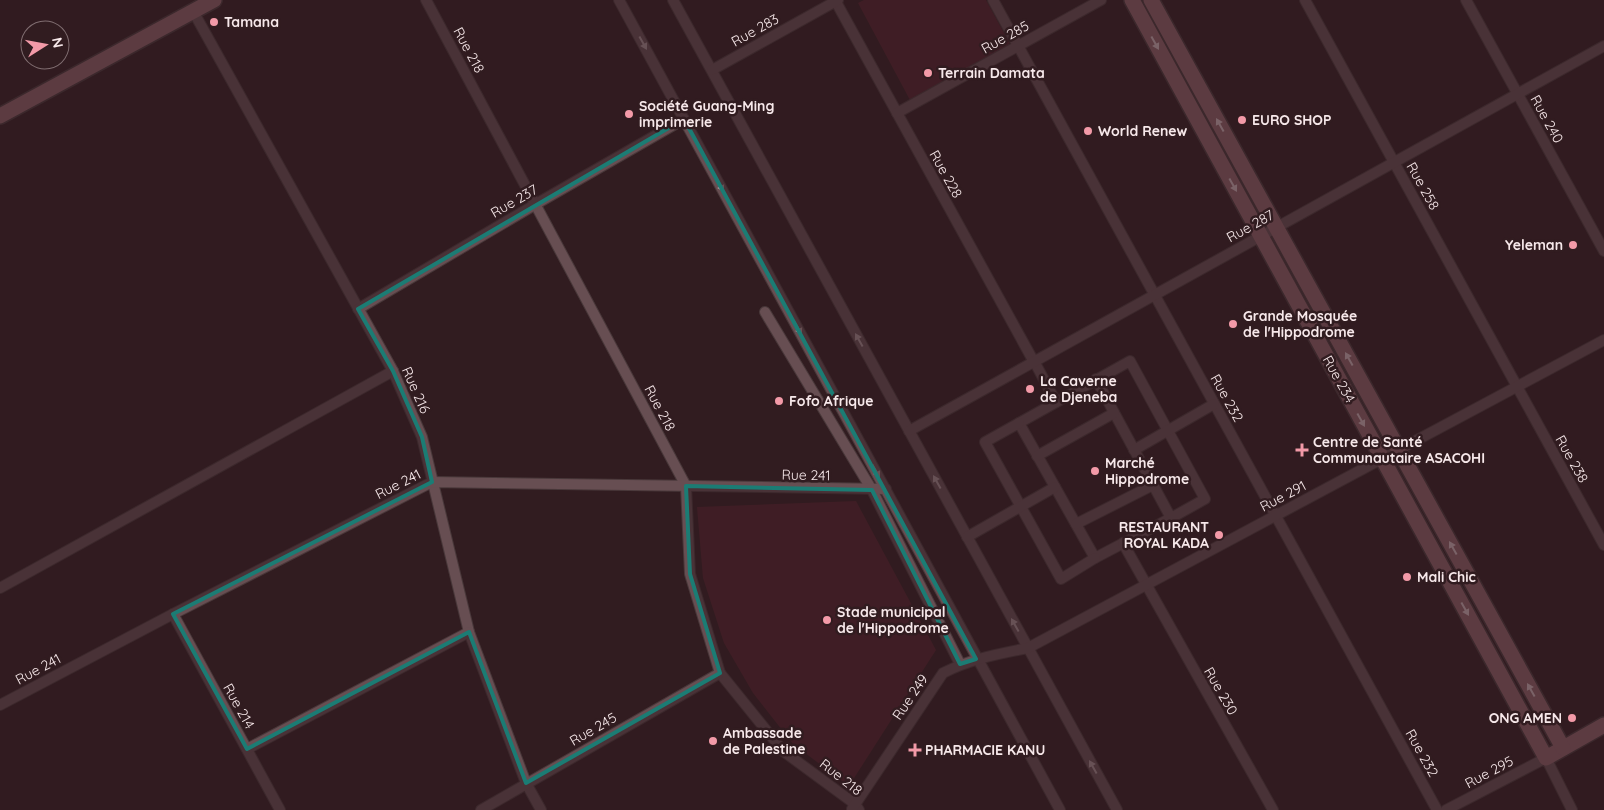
<svg xmlns="http://www.w3.org/2000/svg" width="1604" height="810" font-family="Quicksand,sans-serif">
	<style>
		.green { fill: #51202a }
		.lines { fill: none; stroke-linecap: round; stroke-linejoin: round }
		.street-casing { stroke: #49383a; stroke-width: 12 }
		.secondary-casing { stroke: #49383a; stroke-width: 18 }
		.street { stroke: #674e52; stroke-width: 10 }
		.secondary { stroke: #906269; stroke-width: 15 }
		.oneway { fill: #a89396 }
		.oneway2 { fill: #d3b9bd }
		.marked { fill: none; stroke: #1b7c74; stroke-width: 4; stroke-linejoin: round }
		.poi-dot { fill: #f39aa8; stroke: #311c20; stroke-width: 2 }
		.labels { text-anchor: middle; dominant-baseline: central; stroke-width: 5; stroke-linejoin: round; paint-order: stroke }
		.poi-label { font-size: 14px; font-weight: bold; fill: #f7e8ea; stroke: #311c20; text-anchor: start }
		.street-label { font-size: 14px; fill: #f7e8ea; stroke: #311c20 }
	</style>
	<rect width="100%" height="100%" fill="#311c20"/>
	<!-- green -->
	<g class="green">
		<polygon points="864,0 986,0 1011,46 910,100 858,3"/>
		<polygon points="856,501 936,650 849,786 793,744 753,693 724,643 703,578 697,507"/>
	</g>
	<g class="lines">
		<defs>
			<g id="street">
				<polyline points="426,0 686,486 690,574 720,673 783,751 855,804 859,810"/>
				<polyline points="619,0 1060,810"/>
				<polyline points="673,0 1117,810"/>
				<polyline points="835,0 1034,362"/>
				<polyline points="993,0 1437,810"/>
				<polyline points="1305,0 1604,545"/>
				<polyline points="1466,0 1604,251"/>
				<polyline points="193,11 393,371 422,437 469,632 526,783 541,810"/>
				<polyline points="712,70 838,0"/>
				<polyline points="897,113 1101,0"/>
				<polyline points="358,309 536,204 684,119"/>
				<polyline points="765,312 872,490 960,664"/>
				<polyline points="1034,361 1056,402"/>
				<polyline points="1096,379 1171,518 1095,558 1019,423 1130,361 1205,499 1171,518"/>
				<polyline points="1019,423 985,442 1061,579 1095,558"/>
				<polyline points="909,431 1604,46"/>
				<polyline points="1134,450 1214,404"/>
				<polyline points="1037,456 1114,413"/>
				<polyline points="1076,524 1153,485"/>
				<polyline points="967,537 1055,487"/>
				<polyline points="1123,543 1273,810"/>
				<polyline points="0,588 393,371"/>
				<polyline points="173,614 280,810"/>
				<polyline points="0,705 173,614 432,482 886,489"/>
				<polyline points="247,749 469,632"/>
				<path d="M852,809L943,673C970,659 998,654 1028,648L1604,340"/>
				<polyline points="481,810 720,673"/>
				<polyline points="1446,810 1546,758 1572,810"/>
			</g>
			<g id="secondary">
				<polyline points="1132,0 1546,758 1604,725"/>
				<polyline points="1151,0 1563,748"/>
				<polyline points="0,116 214,0"/>
			</g>
		</defs>
		<!-- street casing -->
		<use href="#street" class="street-casing"/>
		<!-- secondary casing -->
		<use href="#secondary" class="secondary-casing"/>
		<!-- street -->
		<use href="#street" class="street"/>
		<!-- secondary -->
		<use href="#secondary" class="secondary"/>
	</g>
	<!-- one-way arrows -->
	<defs><path id="oneway-solid" d="M-6-.8H1V-3.2L6.5 0L1 3.2V.8H-6Z" transform="scale(1.25)"/></defs>
	<g class="oneway">
		<use href="#oneway-solid" transform="translate(643 43) rotate(61)"/>
		<use href="#oneway-solid" transform="translate(720 185) rotate(61)"/>
		<use href="#oneway-solid" transform="translate(798 328) rotate(61)"/>
		<use href="#oneway-solid" transform="translate(859 340) rotate(-119)"/>
		<use href="#oneway-solid" transform="translate(876 471) rotate(61)"/>
		<use href="#oneway-solid" transform="translate(937 482) rotate(-119)"/>
		<use href="#oneway-solid" transform="translate(1015 625) rotate(-119)"/>
		<use href="#oneway-solid" transform="translate(1093 767) rotate(-119)"/>
	</g>
	<g class="oneway2">
		<use href="#oneway-solid" transform="translate(1155 43) rotate(61)"/>
		<use href="#oneway-solid" transform="translate(1220 125) rotate(-119)"/>
		<use href="#oneway-solid" transform="translate(1233 185) rotate(61)"/>
		<use href="#oneway-solid" transform="translate(1349 359) rotate(-119)"/>
		<use href="#oneway-solid" transform="translate(1361 420) rotate(61)"/>
		<use href="#oneway-solid" transform="translate(1453 548) rotate(-119)"/>
		<use href="#oneway-solid" transform="translate(1465 609) rotate(61)"/>
		<use href="#oneway-solid" transform="translate(1531 690) rotate(-119)"/>
	</g>
	<!-- marked area -->
	<path d="M0 0H1604V810H0ZM684,119L976,659L960,664L872,490L686,486L690,574L720,673L526,783L469,632L247,749L173,614L432,482L422,437L393,371L358,309Z" fill="#311c20" fill-opacity=".55" fill-rule="evenodd"/>
	<path class="marked" d="M684,119L976,659L960,664L872,490L686,486L690,574L720,673L526,783L469,632L247,749L173,614L432,482L422,437L393,371L358,309Z"/>
	<!-- markers -->
	<g class="poi-dot">
		<circle cx="214" cy="22" r="5"/>
		<circle cx="928" cy="73" r="5"/>
		<circle cx="629" cy="114" r="5"/>
		<circle cx="1242" cy="120" r="5"/>
		<circle cx="1088" cy="131" r="5"/>
		<circle cx="1573" cy="245" r="5"/>
		<circle cx="1233" cy="324" r="5"/>
		<circle cx="1030" cy="389" r="5"/>
		<circle cx="779" cy="401" r="5"/>
		<path d="M1299.5 442.5h5v5h5v5h-5v5h-5v-5h-5v-5h5z"/>
		<circle cx="1095" cy="471" r="5"/>
		<circle cx="1219" cy="535" r="5"/>
		<circle cx="1407" cy="577" r="5"/>
		<circle cx="827" cy="620" r="5"/>
		<circle cx="1572" cy="718" r="5"/>
		<circle cx="713" cy="741" r="5"/>
		<path d="M912.5 742.5h5v5h5v5h-5v5h-5v-5h-5v-5h5z"/>
	</g>
	<g class="labels">
		<!-- poi labels -->
		<g class="poi-label">
			<text x="224" y="22">Tamana</text>
			<text x="938" y="73">Terrain Damata</text>
			<text x="639" y="106">Société Guang-Ming<tspan x="639" dy="16">imprimerie</tspan></text>
			<text x="1252" y="120">EURO SHOP</text>
			<text x="1098" y="131">World Renew</text>
			<text x="1563" y="245" text-anchor="end">Yeleman</text>
			<text x="1243" y="316">Grande Mosquée<tspan x="1243" dy="16">de l'Hippodrome</tspan></text>
			<text x="1040" y="381">La Caverne<tspan x="1040" dy="16">de Djeneba</tspan></text>
			<text x="789" y="401">Fofo Afrique</text>
			<text x="1313" y="442">Centre de Santé<tspan x="1313" dy="16">Communautaire ASACOHI</tspan></text>
			<text x="1105" y="463">Marché<tspan x="1105" dy="16">Hippodrome</tspan></text>
			<text x="1209" y="527" text-anchor="end">RESTAURANT<tspan x="1209" dy="16">ROYAL KADA</tspan></text>
			<text x="1417" y="577">Mali Chic</text>
			<text x="837" y="612">Stade municipal<tspan x="837" dy="16">de l'Hippodrome</tspan></text>
			<text x="1562" y="718" text-anchor="end">ONG AMEN</text>
			<text x="723" y="733">Ambassade<tspan x="723" dy="16">de Palestine</tspan></text>
			<text x="925" y="750">PHARMACIE KANU</text>
		</g>
		<!-- street labels -->
		<g class="street-label">
			<text transform="translate(755 30) rotate(-29)">Rue 283</text>
			<text transform="translate(1005 37) rotate(-29)">Rue 285</text>
			<text transform="translate(469 50) rotate(62)">Rue 218</text>
			<text transform="translate(1547 119) rotate(61)">Rue 240</text>
			<text transform="translate(946 174) rotate(61)">Rue 228</text>
			<text transform="translate(1423 186) rotate(61)">Rue 258</text>
			<text transform="translate(514 201) rotate(-30)">Rue 237</text>
			<text transform="translate(1250 226) rotate(-29)">Rue 287</text>
			<text transform="translate(1339 379) rotate(61)">Rue 234</text>
			<text transform="translate(416 390) rotate(66)">Rue 216</text>
			<text transform="translate(1227 398) rotate(61)">Rue 232</text>
			<text transform="translate(660 408) rotate(62)">Rue 218</text>
			<text transform="translate(1572 459) rotate(61)">Rue 238</text>
			<text transform="translate(806 475) rotate(1)">Rue 241</text>
			<text transform="translate(398 484) rotate(-27)">Rue 241</text>
			<text transform="translate(1283 496) rotate(-28)">Rue 291</text>
			<text transform="translate(38 669) rotate(-28)">Rue 241</text>
			<text transform="translate(1221 691) rotate(60)">Rue 230</text>
			<text transform="translate(910 697) rotate(-56)">Rue 249</text>
			<text transform="translate(239 706) rotate(61)">Rue 214</text>
			<text transform="translate(593 729) rotate(-30)">Rue 245</text>
			<text transform="translate(1422 753) rotate(61)">Rue 232</text>
			<text transform="translate(1489 772) rotate(-28)">Rue 295</text>
			<text transform="translate(841 777) rotate(38)">Rue 218</text>
		</g>
	</g>
	<!-- north arrow -->
	<g transform="translate(45 45) rotate(79)"><circle r="24" fill="#311c20" stroke="#806e71"/>
	<path d="M0-4L9 19L0 12L-9 19Z" fill="#f39aa8"/>
	<text y="-8" font-size="14" font-weight="bold" text-anchor="middle" fill="#f7e8ea">N</text>
	</g>
</svg>
